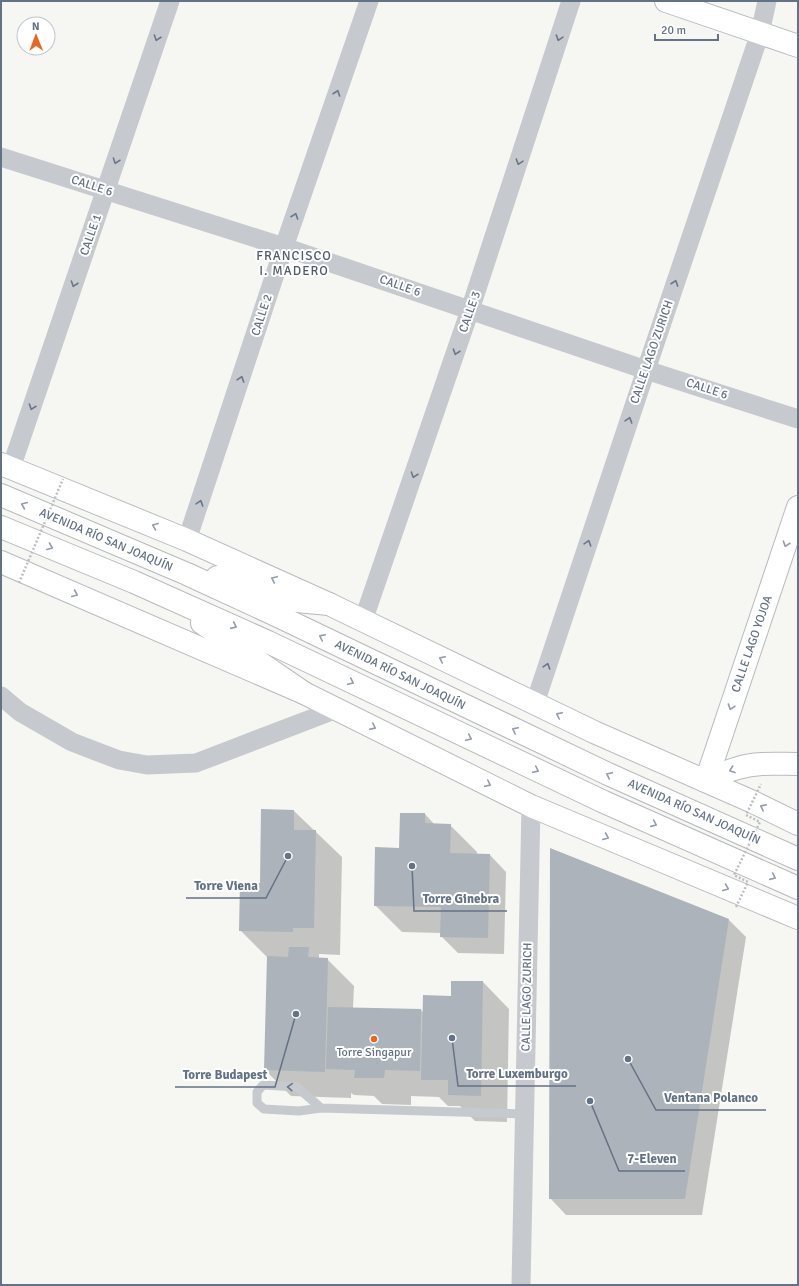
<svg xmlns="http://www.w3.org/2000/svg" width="799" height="1286" font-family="Signika,sans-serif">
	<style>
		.shadow { fill: #0003 }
		.building { fill: #adb3ba }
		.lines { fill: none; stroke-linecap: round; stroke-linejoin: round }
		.secondary-casing { stroke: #b8bcc1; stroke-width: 24 }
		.highway-casing { stroke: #b6b9bd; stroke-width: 24 }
		.lane { stroke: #c6c9cd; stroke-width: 9 }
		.street { stroke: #c6c9cd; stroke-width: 19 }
		.secondary { stroke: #fff; stroke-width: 22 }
		.highway { stroke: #fff; stroke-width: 22 }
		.path-bridge { stroke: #bdbfc2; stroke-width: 2.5; stroke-dasharray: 2 2; stroke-linecap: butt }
		.oneway { stroke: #697689 }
		.oneway2 { stroke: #929caa }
		.poi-dot { fill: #e96720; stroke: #fff; stroke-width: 1.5 }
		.labels { text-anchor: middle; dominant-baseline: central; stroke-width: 4; stroke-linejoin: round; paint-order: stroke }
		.street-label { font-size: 12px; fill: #647285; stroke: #fff }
		.poi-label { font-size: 12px; fill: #647285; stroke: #fff }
		.neighbourhood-label { font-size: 13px; letter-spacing: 1px; fill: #525d6a; stroke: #fff }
		.leader { fill: none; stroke: #647285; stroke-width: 1.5 }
		.callout-dot { fill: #647285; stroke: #fff; stroke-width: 1.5 }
		.callout-label { font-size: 13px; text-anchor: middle; font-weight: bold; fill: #647285; stroke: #fff; stroke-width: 4; stroke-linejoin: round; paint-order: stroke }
	</style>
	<rect width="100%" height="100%" fill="#f6f6f3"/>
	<!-- shadow -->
	<g class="shadow">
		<polygon points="294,811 342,857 340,955 319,954 319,959 327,959 354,986 353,1008 421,1010 423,1012 451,997 483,982 509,1009 507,1122 475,1121 460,1106 448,1106 439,1097 411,1096 411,1105 382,1104 374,1096 354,1095 351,1093 351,1098 291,1096 265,1070 268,957 267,957 240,930"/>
		<polygon points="425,814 435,825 450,825 477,852 477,855 490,855 506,872 504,954 458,953 441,936 441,933 402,932 375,905 400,849"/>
		<polygon points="729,920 746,937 702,1215 566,1215 550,1198"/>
	</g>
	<!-- building -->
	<g class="building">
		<polygon points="261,809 294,810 294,830 316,830 314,928 293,928 293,932 239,931 240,882 260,883"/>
		<polygon points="400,813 425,813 425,823 451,824 450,853 490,854 488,938 440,937 441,907 374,906 375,847 399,848"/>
		<polygon points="550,848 729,919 685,1199 549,1199"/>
		<polygon points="289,947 309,947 308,957 328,958 325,1072 264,1070 267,956 288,957"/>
		<polygon points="451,981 483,981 481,1096 448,1095 448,1080 421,1080 423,995 451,996"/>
		<polygon points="328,1007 421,1009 420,1071 385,1070 384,1078 354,1078 355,1070 326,1069"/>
	</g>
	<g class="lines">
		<defs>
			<g id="secondary">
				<polyline points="666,1 798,46"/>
				<polyline points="1,464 187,540 329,604 594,732 753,802 798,824"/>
				<polyline points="1,562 304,693 531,806 798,918"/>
				<polyline points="706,781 798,507"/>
				<path d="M706,781C716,776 727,771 738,768C758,762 778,764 798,764"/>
			</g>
			<g id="highway">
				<polyline points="1,495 187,574 278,616 608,774 798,859"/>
				<polyline points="1,527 134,582 268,642 604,802 798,888"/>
				<polyline points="217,577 230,578 286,600 329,604"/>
				<polyline points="202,623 304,693"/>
			</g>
		</defs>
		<!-- secondary casing -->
		<use href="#secondary" class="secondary-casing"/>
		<!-- highway casing -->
		<use href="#highway" class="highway-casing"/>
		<!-- lane -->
		<polyline class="lane" points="321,1108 297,1087 263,1085 257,1092 257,1103 264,1109 299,1111 321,1108 524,1114"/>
		<!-- street -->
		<g class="street">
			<polyline points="1,157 284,247 646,370 798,419"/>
			<polyline points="11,468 170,1"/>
			<polyline points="187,540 284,247 369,1"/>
			<polyline points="363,621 470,310 571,1"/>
			<polyline points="1,696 20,712 72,742 119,760 147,765 196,763 337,709"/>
			<polyline points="535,703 646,370 760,33 767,1"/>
			<polyline points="521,1285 531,806"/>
		</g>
		<!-- secondary -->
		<use href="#secondary" class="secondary"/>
		<!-- highway -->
		<use href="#highway" class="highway"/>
		<!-- path-bridge -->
		<g class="path-bridge">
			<polyline points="19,583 63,479"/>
			<polyline points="736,907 748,882 734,875 760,822 746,815 761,784"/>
		</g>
	</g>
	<!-- one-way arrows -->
	<defs><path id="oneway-chevron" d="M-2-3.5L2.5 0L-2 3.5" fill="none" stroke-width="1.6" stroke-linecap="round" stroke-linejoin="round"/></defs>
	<g class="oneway">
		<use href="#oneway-chevron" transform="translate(157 38) rotate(109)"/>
		<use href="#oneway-chevron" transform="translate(559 38) rotate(108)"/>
		<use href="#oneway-chevron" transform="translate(337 93) rotate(-71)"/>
		<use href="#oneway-chevron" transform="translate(116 161) rotate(109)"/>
		<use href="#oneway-chevron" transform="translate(519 162) rotate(108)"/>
		<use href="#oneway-chevron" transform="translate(295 216) rotate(-71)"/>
		<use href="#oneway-chevron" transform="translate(675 283) rotate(-71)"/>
		<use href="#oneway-chevron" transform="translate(74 284) rotate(109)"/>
		<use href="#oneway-chevron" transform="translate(456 352) rotate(109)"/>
		<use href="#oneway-chevron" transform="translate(241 379) rotate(-72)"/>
		<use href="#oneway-chevron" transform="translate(32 407) rotate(109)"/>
		<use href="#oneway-chevron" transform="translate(629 420) rotate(-72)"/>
		<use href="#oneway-chevron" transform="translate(414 475) rotate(109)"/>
		<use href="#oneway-chevron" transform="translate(200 503) rotate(-72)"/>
		<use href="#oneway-chevron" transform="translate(588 543) rotate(-72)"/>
		<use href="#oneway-chevron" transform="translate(547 666) rotate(-72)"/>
		<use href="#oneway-chevron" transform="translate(290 1087) rotate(-176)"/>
	</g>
	<g class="oneway2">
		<use href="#oneway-chevron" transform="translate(24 505) rotate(-157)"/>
		<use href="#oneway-chevron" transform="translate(155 526) rotate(-158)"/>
		<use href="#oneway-chevron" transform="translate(786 544) rotate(109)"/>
		<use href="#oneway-chevron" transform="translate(50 547) rotate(22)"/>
		<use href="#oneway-chevron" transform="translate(274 579) rotate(-155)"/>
		<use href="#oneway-chevron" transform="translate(75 594) rotate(23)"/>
		<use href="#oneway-chevron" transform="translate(234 626) rotate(24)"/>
		<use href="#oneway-chevron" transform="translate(322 637) rotate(-154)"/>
		<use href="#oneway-chevron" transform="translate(442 659) rotate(-154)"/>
		<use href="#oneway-chevron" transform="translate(351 682) rotate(25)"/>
		<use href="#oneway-chevron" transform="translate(731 707) rotate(109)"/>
		<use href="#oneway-chevron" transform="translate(559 715) rotate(-154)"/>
		<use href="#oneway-chevron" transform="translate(373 727) rotate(27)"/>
		<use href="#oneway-chevron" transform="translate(515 730) rotate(-154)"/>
		<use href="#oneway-chevron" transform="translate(469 738) rotate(25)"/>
		<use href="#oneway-chevron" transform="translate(536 770) rotate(26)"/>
		<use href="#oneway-chevron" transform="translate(732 770) rotate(160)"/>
		<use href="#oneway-chevron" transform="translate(609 775) rotate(-155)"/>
		<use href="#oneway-chevron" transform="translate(488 784) rotate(26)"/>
		<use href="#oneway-chevron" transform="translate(763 807) rotate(-153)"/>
		<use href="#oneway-chevron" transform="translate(654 824) rotate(24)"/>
		<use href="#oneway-chevron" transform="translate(606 837) rotate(23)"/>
		<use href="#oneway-chevron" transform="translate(773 877) rotate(24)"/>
		<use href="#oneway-chevron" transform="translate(726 888) rotate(23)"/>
	</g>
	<!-- markers -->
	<circle class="poi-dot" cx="374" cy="1039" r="4"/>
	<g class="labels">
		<!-- street labels -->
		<g class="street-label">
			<text transform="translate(92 186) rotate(18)">CALLE 6</text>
			<text transform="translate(91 235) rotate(-71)">CALLE 1</text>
			<text transform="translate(400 286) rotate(19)">CALLE 6</text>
			<text transform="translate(470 312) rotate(-71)">CALLE 3</text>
			<text transform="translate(262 315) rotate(-72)">CALLE 2</text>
			<text transform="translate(652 352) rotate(-71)">CALLE LAGO ZURICH</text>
			<text transform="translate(707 389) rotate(18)">CALLE 6</text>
			<text transform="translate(106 540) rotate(23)">AVENIDA RÍO SAN JOAQUÍN</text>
			<text transform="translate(752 644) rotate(-71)">CALLE LAGO YOJOA</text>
			<text transform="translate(400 675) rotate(26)">AVENIDA RÍO SAN JOAQUÍN</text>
			<text transform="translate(694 812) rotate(24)">AVENIDA RÍO SAN JOAQUÍN</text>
			<text transform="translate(527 997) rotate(-89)">CALLE LAGO ZURICH</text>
		</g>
		<!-- poi labels -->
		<g class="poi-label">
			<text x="374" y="1052">Torre Singapur</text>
		</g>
		<!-- neighbourhood labels -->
		<g class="neighbourhood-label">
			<text x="294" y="256">FRANCISCO<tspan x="294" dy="15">I. MADERO</tspan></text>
		</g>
	</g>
	<!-- callouts -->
	<path class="leader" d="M288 856L266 898H186M412 866L414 911H507M452 1038L458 1086H576M296 1014L275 1087H175M628 1059L656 1110H766M590 1101L619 1171H685"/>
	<g class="callout-dot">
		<circle cx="288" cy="856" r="4"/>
		<circle cx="412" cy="866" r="4"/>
		<circle cx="452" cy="1038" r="4"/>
		<circle cx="296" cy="1014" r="4"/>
		<circle cx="628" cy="1059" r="4"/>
		<circle cx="590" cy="1101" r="4"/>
	</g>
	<g class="callout-label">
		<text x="226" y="890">Torre Viena</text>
		<text x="461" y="903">Torre Ginebra</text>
		<text x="517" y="1078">Torre Luxemburgo</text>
		<text x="225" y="1079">Torre Budapest</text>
		<text x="711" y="1102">Ventana Polanco</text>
		<text x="652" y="1163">7-Eleven</text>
	</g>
	<!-- border -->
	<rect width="799" height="1286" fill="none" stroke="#647285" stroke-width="4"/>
	<!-- north arrow -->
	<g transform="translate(36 36) rotate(359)"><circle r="19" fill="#ffffff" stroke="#c1c7ce"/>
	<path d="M0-3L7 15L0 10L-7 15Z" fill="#e96720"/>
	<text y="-6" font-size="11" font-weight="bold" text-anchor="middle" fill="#647285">N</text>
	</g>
	<!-- scale -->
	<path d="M655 34v6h63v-6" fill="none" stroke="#647285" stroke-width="2"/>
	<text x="661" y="34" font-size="12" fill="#647285" stroke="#ffffff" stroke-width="3" paint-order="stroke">20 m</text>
</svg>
